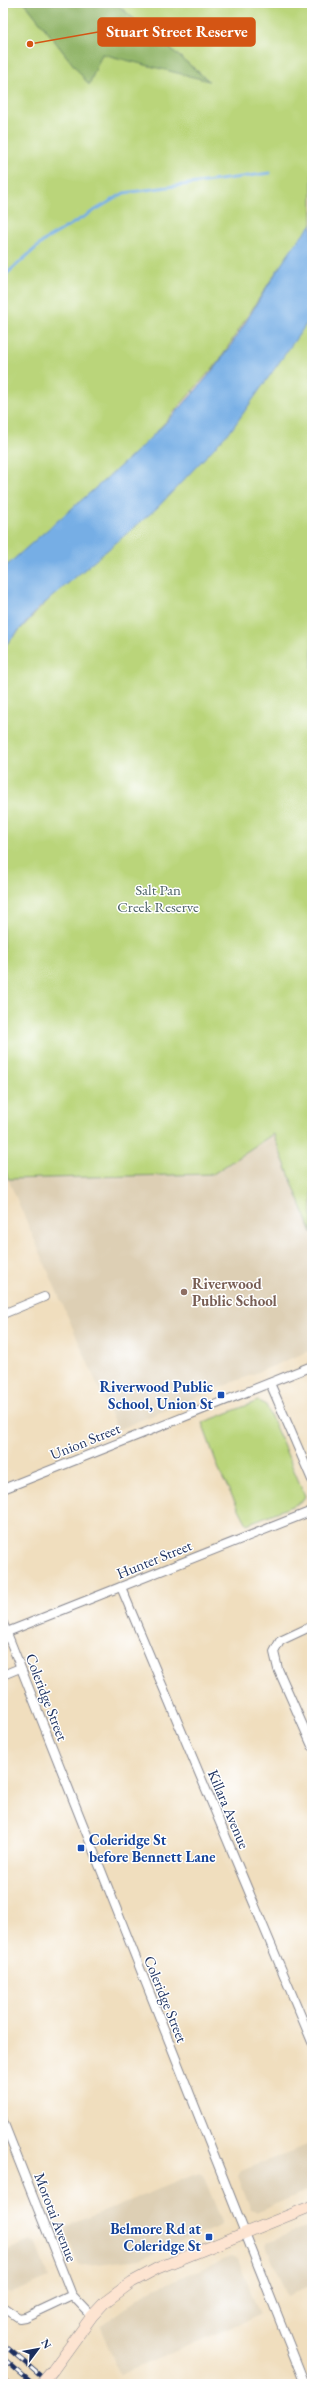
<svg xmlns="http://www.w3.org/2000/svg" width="315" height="2387" font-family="'EB Garamond',serif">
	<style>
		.built { fill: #ddcfb4 }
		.green { fill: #bad57a; stroke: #6a826c }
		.forest { fill: #93b66a; stroke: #577264 }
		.water { fill: #76aee5; stroke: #486ea2 }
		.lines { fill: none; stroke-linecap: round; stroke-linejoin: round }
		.stream { stroke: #76aee5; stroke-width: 3 }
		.minor-casing { stroke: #86868e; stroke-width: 10 }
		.secondary-casing { stroke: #86868e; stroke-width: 12 }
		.minor { stroke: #fff; stroke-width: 8 }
		.secondary { stroke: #fde4d1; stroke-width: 11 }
		.rail-casing { stroke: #1b2f5e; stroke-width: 4.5 }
		.rail { stroke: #fff; stroke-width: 3; stroke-dasharray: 9; stroke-linecap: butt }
		.secondary-bridge-casing { stroke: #86868e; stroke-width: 12; stroke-linecap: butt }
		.secondary-bridge { stroke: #fde4d1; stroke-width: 11 }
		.education-dot { fill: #8d6e63; stroke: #fff; stroke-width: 1.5 }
		.transit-dot { fill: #1a4fb4; stroke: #fff; stroke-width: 1.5 }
		.labels { text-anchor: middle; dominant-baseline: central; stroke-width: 3; stroke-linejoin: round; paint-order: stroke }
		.park-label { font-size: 15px; fill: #4b6166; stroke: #fff }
		.education-label { font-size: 15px; font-weight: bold; fill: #785e54; stroke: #fff; text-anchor: start }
		.transit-label { font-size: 15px; font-weight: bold; fill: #164399; stroke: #fff; text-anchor: end }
		.street-label { font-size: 15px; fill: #1b2f5e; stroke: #fff }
		.leader { fill: none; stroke: #d45514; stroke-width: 1.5 }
		.callout-dot { fill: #d45514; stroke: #fff; stroke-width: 1.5 }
		.callout { fill: #d45514; stroke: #d45514; stroke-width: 1.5 }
		.callout-label { font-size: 16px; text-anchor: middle; font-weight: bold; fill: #fff }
	</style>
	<rect width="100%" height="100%" fill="#fff"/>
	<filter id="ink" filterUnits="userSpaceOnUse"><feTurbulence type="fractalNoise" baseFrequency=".025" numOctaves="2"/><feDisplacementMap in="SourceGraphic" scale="8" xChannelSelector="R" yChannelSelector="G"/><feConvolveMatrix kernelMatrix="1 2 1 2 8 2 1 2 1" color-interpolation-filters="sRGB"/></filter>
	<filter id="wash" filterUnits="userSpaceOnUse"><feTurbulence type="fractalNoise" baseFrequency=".012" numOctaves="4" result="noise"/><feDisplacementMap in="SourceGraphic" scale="16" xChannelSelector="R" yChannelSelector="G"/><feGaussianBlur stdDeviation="0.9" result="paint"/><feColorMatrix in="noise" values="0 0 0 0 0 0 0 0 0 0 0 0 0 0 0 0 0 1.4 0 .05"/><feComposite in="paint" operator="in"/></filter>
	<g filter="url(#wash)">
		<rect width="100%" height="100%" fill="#f0debe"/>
		<!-- built -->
		<g class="built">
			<polygon points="273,1134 312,1233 312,1350 117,1430 8,1179 213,1174"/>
			<polygon points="312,2143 312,2189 256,2212 251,2210 238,2176 241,2171"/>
			<polygon points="199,2173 203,2175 222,2222 220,2226 140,2259 79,2266 65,2231 67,2226"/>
			<polygon points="312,2224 312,2285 287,2296 266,2246 268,2242"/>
			<polygon points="30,2241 35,2242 49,2278 10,2294 3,2288 3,2252"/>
			<polygon points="231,2257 238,2259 260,2315 120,2375 100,2327 150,2290"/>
		</g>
		<!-- green -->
		<g class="green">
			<polygon points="3,3 25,3 89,84 102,53 208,80 115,3 312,3 312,224 274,275 219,361 144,446 3,569"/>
			<polygon points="312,316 312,1233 273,1134 213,1174 8,1179 3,1165 3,648 297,336"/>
			<polygon points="258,1401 266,1405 305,1496 302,1502 247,1524 221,1475 202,1423"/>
		</g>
		<!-- forest -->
		<polygon class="forest" points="25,3 115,3 209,81 102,54 89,85"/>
		<!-- water -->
		<path class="water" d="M312,224V316L232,429L157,508L39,608L3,648V569C77,501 158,442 219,362C252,318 275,265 312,224Z"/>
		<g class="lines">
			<!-- stream -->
			<polyline class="stream" points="3,277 45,240 124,193 270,173"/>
		</g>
	</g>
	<g filter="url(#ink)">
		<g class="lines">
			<defs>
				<g id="minor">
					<polyline points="3,1314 44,1297"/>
					<polyline points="270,1383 312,1480"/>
					<polyline points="3,1489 312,1366"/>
					<polyline points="121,1587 312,2042"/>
					<polyline points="3,1623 305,2384"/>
					<polyline points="312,1626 280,1641 274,1652 278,1669 312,1746"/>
					<polyline points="7,1632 312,1511"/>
					<polyline points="3,1675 20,1668"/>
					<polyline points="3,2121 72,2295 92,2316"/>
					<polyline points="3,2307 19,2318 25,2317 72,2295"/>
				</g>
				<polyline id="secondary" points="53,2370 92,2316 105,2302 132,2282 158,2268 312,2206"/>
			</defs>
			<!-- minor casing -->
			<use href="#minor" class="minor-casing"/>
			<!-- secondary casing -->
			<use href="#secondary" class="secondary-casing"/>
			<!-- minor -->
			<use href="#minor" class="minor"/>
			<!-- secondary -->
			<use href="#secondary" class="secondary"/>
			<defs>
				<g id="rail">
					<polyline points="3,2344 50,2384"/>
					<polyline points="3,2358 33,2384"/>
					<polyline points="3,2380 8,2384"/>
				</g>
			</defs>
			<!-- rail casing -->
			<use href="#rail" class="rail-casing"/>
			<!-- rail -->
			<use href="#rail" class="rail"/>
			<defs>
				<polyline id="secondary-bridge" points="41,2384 53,2370"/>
			</defs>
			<!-- secondary-bridge casing -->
			<use href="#secondary-bridge" class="secondary-bridge-casing"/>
			<!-- secondary-bridge -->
			<use href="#secondary-bridge" class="secondary-bridge"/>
		</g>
	</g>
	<!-- markers -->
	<circle class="education-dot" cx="184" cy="1292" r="4"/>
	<g class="transit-dot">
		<rect x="217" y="1391" width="8" height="8" rx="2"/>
		<rect x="77" y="1844" width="8" height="8" rx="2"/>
		<rect x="205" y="2233" width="8" height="8" rx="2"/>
	</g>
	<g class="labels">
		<!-- park labels -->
		<g class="park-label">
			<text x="158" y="889">Salt Pan<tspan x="158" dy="17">Creek Reserve</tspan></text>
		</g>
		<!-- education labels -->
		<g class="education-label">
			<text x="192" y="1283">Riverwood<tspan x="192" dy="17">Public School</tspan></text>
		</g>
		<!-- transit labels -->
		<g class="transit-label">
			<text x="213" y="1386">Riverwood Public<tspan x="213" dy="17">School, Union St</tspan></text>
			<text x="89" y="1839" text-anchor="start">Coleridge St<tspan x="89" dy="17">before Bennett Lane</tspan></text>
			<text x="201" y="2228">Belmore Rd at<tspan x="201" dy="17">Coleridge St</tspan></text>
		</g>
		<!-- street labels -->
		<g class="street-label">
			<text transform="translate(85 1441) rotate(-22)">Union Street</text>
			<text transform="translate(154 1559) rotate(-22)">Hunter Street</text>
			<text transform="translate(47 1697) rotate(69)">Coleridge Street</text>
			<text transform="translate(229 1809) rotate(67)">Killara Avenue</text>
			<text transform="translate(166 1999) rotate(68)">Coleridge Street</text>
			<text transform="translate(56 2217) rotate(69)">Morotai Avenue</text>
		</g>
	</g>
	<!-- callouts -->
	<path class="leader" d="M30 44L98 32"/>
	<circle class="callout-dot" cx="30" cy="44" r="4"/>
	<rect class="callout" x="98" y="18" width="157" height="28" rx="4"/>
	<g class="callout-label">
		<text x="177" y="37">Stuart Street Reserve</text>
	</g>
	<!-- margin -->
	<rect width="315" height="2387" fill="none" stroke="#fff" stroke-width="16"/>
	<!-- north arrow -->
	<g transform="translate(38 2349) rotate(58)" stroke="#ffffff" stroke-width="3" paint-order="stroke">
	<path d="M0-3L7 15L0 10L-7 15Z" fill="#1b2f5e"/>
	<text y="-6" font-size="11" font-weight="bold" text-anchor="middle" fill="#1b2f5e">N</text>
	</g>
</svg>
